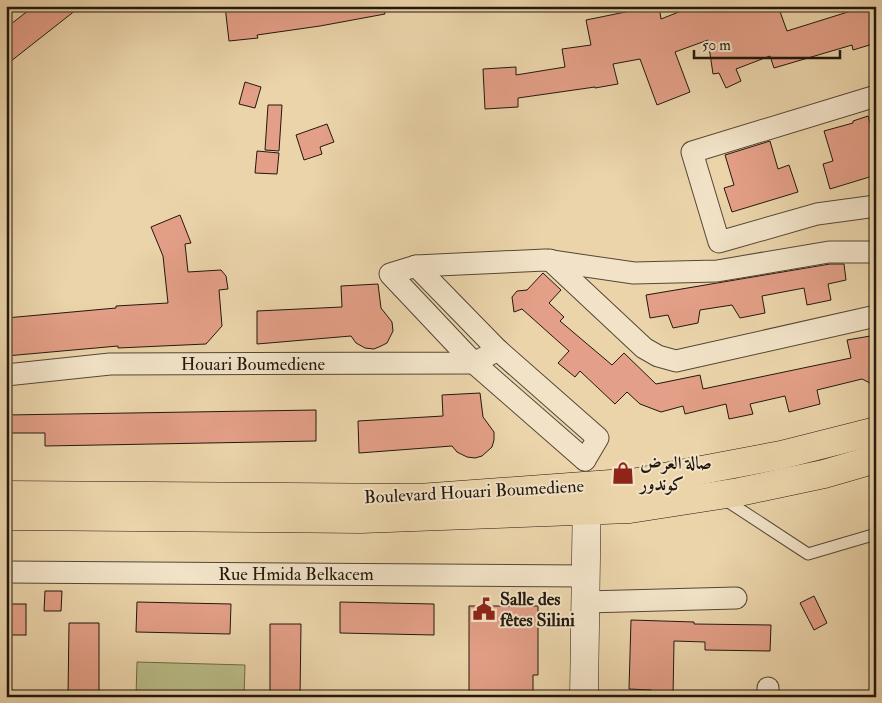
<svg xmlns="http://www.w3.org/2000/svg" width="882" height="703" font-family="'IM FELL Double Pica',Amiri,serif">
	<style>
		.green { fill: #b9bc87; stroke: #6e6a4a }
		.building { fill: #e39f87; stroke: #22180e }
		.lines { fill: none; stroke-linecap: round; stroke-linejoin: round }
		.lane-casing { stroke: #544735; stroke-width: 13 }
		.street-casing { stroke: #544735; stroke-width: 23 }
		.secondary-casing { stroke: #22180e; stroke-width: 29 }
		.highway-casing { stroke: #22180e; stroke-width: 29 }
		.lane { stroke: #f2e3c8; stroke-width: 11 }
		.street { stroke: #f2e3c8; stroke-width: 21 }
		.secondary { stroke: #f2e3c8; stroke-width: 28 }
		.highway { stroke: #ebd4aa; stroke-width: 28 }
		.labels { text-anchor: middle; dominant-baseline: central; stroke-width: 4; stroke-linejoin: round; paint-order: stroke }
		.street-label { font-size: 18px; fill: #22180e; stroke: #f2e3c8 }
		.poi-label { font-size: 18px; font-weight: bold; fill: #22180e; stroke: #f2e3c8; text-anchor: start }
	</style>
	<rect width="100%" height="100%" fill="#ebd4aa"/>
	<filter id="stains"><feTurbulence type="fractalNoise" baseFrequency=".004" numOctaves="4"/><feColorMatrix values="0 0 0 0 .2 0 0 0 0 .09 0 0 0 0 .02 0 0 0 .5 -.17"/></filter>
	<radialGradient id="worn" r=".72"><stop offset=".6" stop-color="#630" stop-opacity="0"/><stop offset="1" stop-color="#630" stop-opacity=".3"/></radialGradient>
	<!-- green -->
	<polygon class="green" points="137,662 245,665 244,697 136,697"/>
	<!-- building -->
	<g class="building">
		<polygon points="34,6 81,6 6,65 6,28"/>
		<polygon points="225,6 384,6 385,14 320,26 257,35 258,38 229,41"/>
		<polygon points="655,6 659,6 661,19 694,6 778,6 787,31 867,6 876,6 876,43 853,50 852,45 774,68 770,56 736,69 741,81 726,88 719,73 713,74 708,40 675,52 690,92 657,105 640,59 613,64 618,84 595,88 595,87 518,98 518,107 485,109 483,69 516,67 516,75 565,67 562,49 591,45 586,20"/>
		<polygon points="245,82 261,87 255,108 239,104"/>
		<polygon points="268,105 282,105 279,151 265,150"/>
		<polygon points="868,116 876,142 876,175 830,189 823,164 833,161 824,131 853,123 853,121"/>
		<polygon points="327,124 334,142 320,147 322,154 304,160 296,135"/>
		<polygon points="770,141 778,169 789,165 798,192 732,212 724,188 734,185 725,155"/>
		<polygon points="257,151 279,153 277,174 255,173"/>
		<polygon points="180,215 191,243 185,244 188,272 221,270 226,276 228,289 219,290 222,326 206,344 118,348 118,346 6,356 6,318 116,308 116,306 168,303 163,256 151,227"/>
		<polygon points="830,264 844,264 846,280 828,284 831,300 807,305 804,288 762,296 765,313 740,318 732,305 700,310 698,323 673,328 668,315 650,318 646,295"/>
		<polygon points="543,273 561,290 549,303 564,317 560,321 612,365 624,353 656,384 700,375 703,389 851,358 847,340 876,335 876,386 862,379 817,390 820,404 789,412 785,396 750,404 753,414 729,419 726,404 685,414 683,406 661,412 640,404 627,392 615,404 580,371 575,377 558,363 569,351 522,309 514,312 512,297 517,291 527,290"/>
		<polygon points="378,284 381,308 392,322 393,331 387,343 381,346 374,349 365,348 356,343 351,336 257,344 257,311 342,307 341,286"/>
		<polygon points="480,393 483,417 494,432 494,440 492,447 482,456 475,458 467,457 457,452 452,446 359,453 358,421 443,416 442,395"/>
		<polygon points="316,410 316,441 45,446 45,433 6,433 6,415"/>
		<polygon points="45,591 62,591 61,611 44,611"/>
		<polygon points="814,596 827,623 814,630 800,603"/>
		<polygon points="137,602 231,604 230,634 136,632"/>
		<polygon points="340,602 434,604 434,635 340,633"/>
		<rect x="6" y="604" width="20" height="31"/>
		<polygon points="469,606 538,606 538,675 533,675 533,695 469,696"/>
		<polygon points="631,620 694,622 694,624 771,625 770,651 705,650 705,642 674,641 673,697 651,697 651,690 629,689"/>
		<polygon points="69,623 99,623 99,697 68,697"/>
		<polygon points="270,624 301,624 300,697 270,697"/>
	</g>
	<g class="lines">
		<defs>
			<polyline id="lane" points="724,499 808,554 876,534"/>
			<g id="street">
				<polyline points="876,96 692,152 719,242 817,214 876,206"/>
				<polyline points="550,260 644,348 658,356 676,361 876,316"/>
				<polyline points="416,266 498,350 598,438 585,460"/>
				<polyline points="6,375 110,364 474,363 498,350"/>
				<polyline points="585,460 474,363 390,274 416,266 545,260 634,273 717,271 829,252 876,252"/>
				<polyline points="6,572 586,576"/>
				<polyline points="586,602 736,598"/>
				<polyline points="768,697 768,688"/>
			</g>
			<polyline id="secondary" points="584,697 587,488"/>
			<g id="highway">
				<polyline points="6,495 419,498 638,482 781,455 876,431"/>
				<polyline points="6,516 361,519 630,509 739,492 824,474 876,459"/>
			</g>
		</defs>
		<!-- lane casing -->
		<use href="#lane" class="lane-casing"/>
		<!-- street casing -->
		<use href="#street" class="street-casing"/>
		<!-- secondary casing -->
		<use href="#secondary" class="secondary-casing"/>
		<!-- highway casing -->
		<use href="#highway" class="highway-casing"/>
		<!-- lane -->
		<use href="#lane" class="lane"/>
		<!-- street -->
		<use href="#street" class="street"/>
		<!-- secondary -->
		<use href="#secondary" class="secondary"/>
		<!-- highway -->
		<use href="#highway" class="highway"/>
	</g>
	<!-- icons -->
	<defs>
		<symbol id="shop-bare" viewBox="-9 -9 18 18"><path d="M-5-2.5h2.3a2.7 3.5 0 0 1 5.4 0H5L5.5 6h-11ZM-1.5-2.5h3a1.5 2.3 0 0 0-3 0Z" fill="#8f2418" stroke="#f2e3c8" stroke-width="2.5" paint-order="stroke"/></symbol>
		<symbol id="civic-bare" viewBox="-9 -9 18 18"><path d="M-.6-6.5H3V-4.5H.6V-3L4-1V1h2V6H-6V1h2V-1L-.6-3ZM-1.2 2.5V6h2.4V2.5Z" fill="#8f2418" stroke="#f2e3c8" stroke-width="2.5" paint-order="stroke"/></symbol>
	</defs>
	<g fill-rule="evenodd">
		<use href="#shop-bare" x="607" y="457" width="32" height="32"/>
		<use href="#civic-bare" x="468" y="593" width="32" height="32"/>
	</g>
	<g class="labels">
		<!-- street labels -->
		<g class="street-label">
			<text x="253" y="364">Houari Boumediene</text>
			<text transform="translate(474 492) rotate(-3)">Boulevard Houari Boumediene</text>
			<text x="296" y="574">Rue Hmida Belkacem</text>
		</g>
		<!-- poi labels -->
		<g class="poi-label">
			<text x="640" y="463">صالة العرض<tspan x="640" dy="21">كوندور</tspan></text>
			<text x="500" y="599">Salle des<tspan x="500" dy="21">fêtes Silini</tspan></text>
		</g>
	</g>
	<!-- margin -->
	<rect width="882" height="703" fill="none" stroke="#ebd4aa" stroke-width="25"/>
	<rect x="8" y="8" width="867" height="688" fill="none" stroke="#22180e" stroke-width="2.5"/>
	<rect x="12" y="12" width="857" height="678" fill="none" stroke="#22180e"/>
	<!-- scale -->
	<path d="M694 50v8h146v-8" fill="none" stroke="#22180e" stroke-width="2.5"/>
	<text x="702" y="50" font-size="15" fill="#22180e" stroke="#f2e3c8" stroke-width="4" paint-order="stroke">50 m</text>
	<rect width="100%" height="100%" filter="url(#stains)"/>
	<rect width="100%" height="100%" fill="url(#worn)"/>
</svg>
